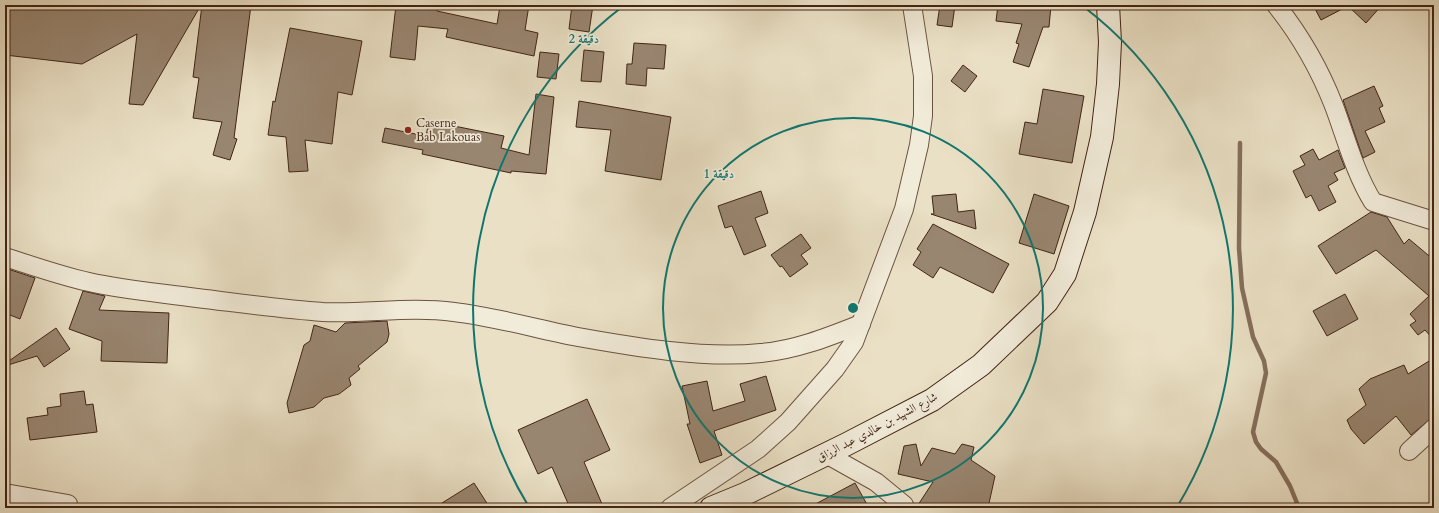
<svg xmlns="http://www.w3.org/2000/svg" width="1439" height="513" font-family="Cardo,Amiri,serif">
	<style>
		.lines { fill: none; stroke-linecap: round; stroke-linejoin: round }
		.stream { stroke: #856e5b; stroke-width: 4.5 }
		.building { fill: #998671; stroke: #422415 }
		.minor-casing { stroke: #6c5341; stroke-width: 20 }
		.secondary-casing { stroke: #422415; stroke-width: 24 }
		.minor { stroke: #f1ebd9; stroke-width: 18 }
		.secondary { stroke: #f1ebd9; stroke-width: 22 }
		.ring { fill: none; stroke: #0f766e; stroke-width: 2 }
		.poi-dot { fill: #8f2418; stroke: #f1ebd9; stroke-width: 1.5 }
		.labels { text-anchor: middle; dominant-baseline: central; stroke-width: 3.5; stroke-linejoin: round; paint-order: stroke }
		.poi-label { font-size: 12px; fill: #422415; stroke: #f1ebd9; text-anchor: start }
		.street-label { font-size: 12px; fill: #422415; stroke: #f1ebd9 }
		.centre { fill: #0f766e; stroke: #f1ebd9; stroke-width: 2 }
		.ring-label { font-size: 12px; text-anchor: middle; font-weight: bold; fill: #0f766e; stroke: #f1ebd9; stroke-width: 3.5; stroke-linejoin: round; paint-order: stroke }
	</style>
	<rect width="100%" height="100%" fill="#eae0c5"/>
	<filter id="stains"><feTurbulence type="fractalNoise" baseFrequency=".005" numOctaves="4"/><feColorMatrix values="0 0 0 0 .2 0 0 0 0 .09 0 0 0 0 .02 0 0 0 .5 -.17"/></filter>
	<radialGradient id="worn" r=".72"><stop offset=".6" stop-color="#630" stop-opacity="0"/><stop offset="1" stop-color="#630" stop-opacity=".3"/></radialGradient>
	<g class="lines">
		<!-- stream -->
		<polyline class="stream" points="1240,143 1239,248 1242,288 1253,337 1264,361 1266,373 1253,432 1256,442 1261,449 1276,462 1290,486 1299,508"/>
	</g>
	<!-- building -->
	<g class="building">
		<polygon points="5,5 54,5 73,7 73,5 201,5 143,105 129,104 137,34 82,64 5,55"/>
		<polygon points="202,5 251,5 234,138 237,139 230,160 213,155 222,122 193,118 199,78 193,77"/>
		<polygon points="396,5 437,5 437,11 497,24 500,6 510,8 511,5 529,5 525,30 538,33 534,56 446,37 448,29 418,26 415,60 390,57"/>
		<polygon points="572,5 593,5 589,32 569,29"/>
		<polygon points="940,5 955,5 952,27 937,25"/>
		<polygon points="998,5 1051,5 1049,27 1043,27 1029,67 1013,62 1019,44 1016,43 1022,24 996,21"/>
		<polygon points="1313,5 1382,5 1366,23 1348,6 1321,20"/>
		<polygon points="290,28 362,41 352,95 338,92 332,144 305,140 308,171 289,172 286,137 268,135 273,101 275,102"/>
		<polygon points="634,43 666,45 664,69 647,68 646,86 626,84 627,64 632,64"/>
		<polygon points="584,50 604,52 601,82 581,81"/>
		<polygon points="540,52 559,54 556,79 537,77"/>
		<polygon points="963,65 977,76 965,92 951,81"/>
		<polygon points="1374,86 1383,106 1379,108 1385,122 1365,131 1375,152 1363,158 1343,100"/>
		<polygon points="1043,89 1084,96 1072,163 1019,154 1025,122 1037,124"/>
		<polygon points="536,94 554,97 546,174 511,171 511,173 422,154 423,150 382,142 385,128 426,136 429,121 504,136 501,148 529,155"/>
		<polygon points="579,101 671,117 661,180 605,171 611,130 576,127"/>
		<polygon points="1313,149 1319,160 1338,150 1345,168 1334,173 1338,180 1328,186 1336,202 1319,211 1311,195 1306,198 1293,171 1305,165 1300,156"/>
		<polygon points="761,191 768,213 755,218 766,246 744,255 732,226 725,228 718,206"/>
		<polygon points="956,194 958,212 974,210 976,229 931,214 934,214 932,196"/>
		<polygon points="1034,194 1069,206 1054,254 1019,243"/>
		<polygon points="1371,212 1387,217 1404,244 1409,239 1434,260 1434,340 1425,330 1418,335 1410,325 1416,321 1410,314 1429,296 1376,250 1336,274 1318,246"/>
		<polygon points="933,224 1009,264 993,293 940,267 933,278 913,265 921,252 917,249"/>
		<polygon points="801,234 811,248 801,255 808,264 790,277 782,266 780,267 771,255"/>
		<polygon points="5,268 35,278 20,319 5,313"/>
		<polygon points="83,291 105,296 99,310 169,313 167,363 101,361 102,341 69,329"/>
		<polygon points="1345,294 1358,319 1327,336 1313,311"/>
		<polygon points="387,321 389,334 387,342 358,366 360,369 349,378 351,385 339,394 324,398 314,407 289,413 287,403 304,345 310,341 314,325 336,332 345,323"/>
		<polygon points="56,328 70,349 44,367 37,356 8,365 6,363"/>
		<polygon points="1434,358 1434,416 1411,435 1396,416 1364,444 1351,429 1347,420 1366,405 1359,389 1370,379 1404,365 1408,374"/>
		<polygon points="766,376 776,410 714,431 722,455 700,463 687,424 690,424 682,386 707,381 713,411 745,401 740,384"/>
		<polygon points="84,391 86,405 93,404 97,432 30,440 27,418 48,415 47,408 61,406 60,394"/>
		<polygon points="587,399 610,450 584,462 602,504 592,508 570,508 552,467 538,474 518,430"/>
		<polygon points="916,444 921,466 932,448 955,454 962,444 974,447 971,460 995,476 988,508 916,508 933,482 898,474 904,446"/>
		<polygon points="474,483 490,508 434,508"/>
		<polygon points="855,483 869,508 808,508"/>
	</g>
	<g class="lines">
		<defs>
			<g id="minor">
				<path d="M1276,5C1300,35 1320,70 1334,106C1346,138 1355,173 1373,202L1434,221"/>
				<path d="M5,257C33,266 61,276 89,282C124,290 161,293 197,298C239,303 281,309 323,312C367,314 410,306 454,312C496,317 537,329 578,337C634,347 704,359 761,353C796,350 828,337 861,324"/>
				<polyline points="1409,451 1434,428"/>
				<polyline points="826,454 876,482 904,505 905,508"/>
				<polyline points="5,493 68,504"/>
				<polyline points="670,508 758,449 788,422 835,369 854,342 904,209 919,145 923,116 923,76 912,5"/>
			</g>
			<polyline id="secondary" points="711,508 745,494 847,444 932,400 981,365 1047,302 1065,274 1085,212 1102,137 1108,84 1110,42 1108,5"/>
		</defs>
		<!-- minor casing -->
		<use href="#minor" class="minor-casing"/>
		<!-- secondary casing -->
		<use href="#secondary" class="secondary-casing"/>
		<!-- minor -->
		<use href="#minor" class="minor"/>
		<!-- secondary -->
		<use href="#secondary" class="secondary"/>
	</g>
	<!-- distance rings -->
	<g class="ring">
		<circle cx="853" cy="308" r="190"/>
		<path d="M529 507A380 380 0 0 1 622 7M1084 7A380 380 0 0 1 1177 507"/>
	</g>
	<!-- markers -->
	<circle class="poi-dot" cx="408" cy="130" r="4"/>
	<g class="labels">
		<!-- poi labels -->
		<g class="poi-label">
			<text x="416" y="123">Caserne<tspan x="416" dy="14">Bab Lakouas</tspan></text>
		</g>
		<!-- street labels -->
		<g class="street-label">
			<text transform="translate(877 427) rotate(-28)">شارع الشهيد بن خالدي عبد الرزاق</text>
		</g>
	</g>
	<circle cx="853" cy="308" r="6" class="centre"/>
	<g class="ring-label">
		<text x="584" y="43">2 دقيقة</text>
		<text x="719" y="178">1 دقيقة</text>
	</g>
	<!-- margin -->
	<rect width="1439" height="513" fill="none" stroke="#eae0c5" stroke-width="20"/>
	<rect x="6" y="6" width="1427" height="501" fill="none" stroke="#422415" stroke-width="2"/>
	<rect x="10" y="10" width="1419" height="493" fill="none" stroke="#422415"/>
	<rect width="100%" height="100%" filter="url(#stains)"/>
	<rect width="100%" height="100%" fill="url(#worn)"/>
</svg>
